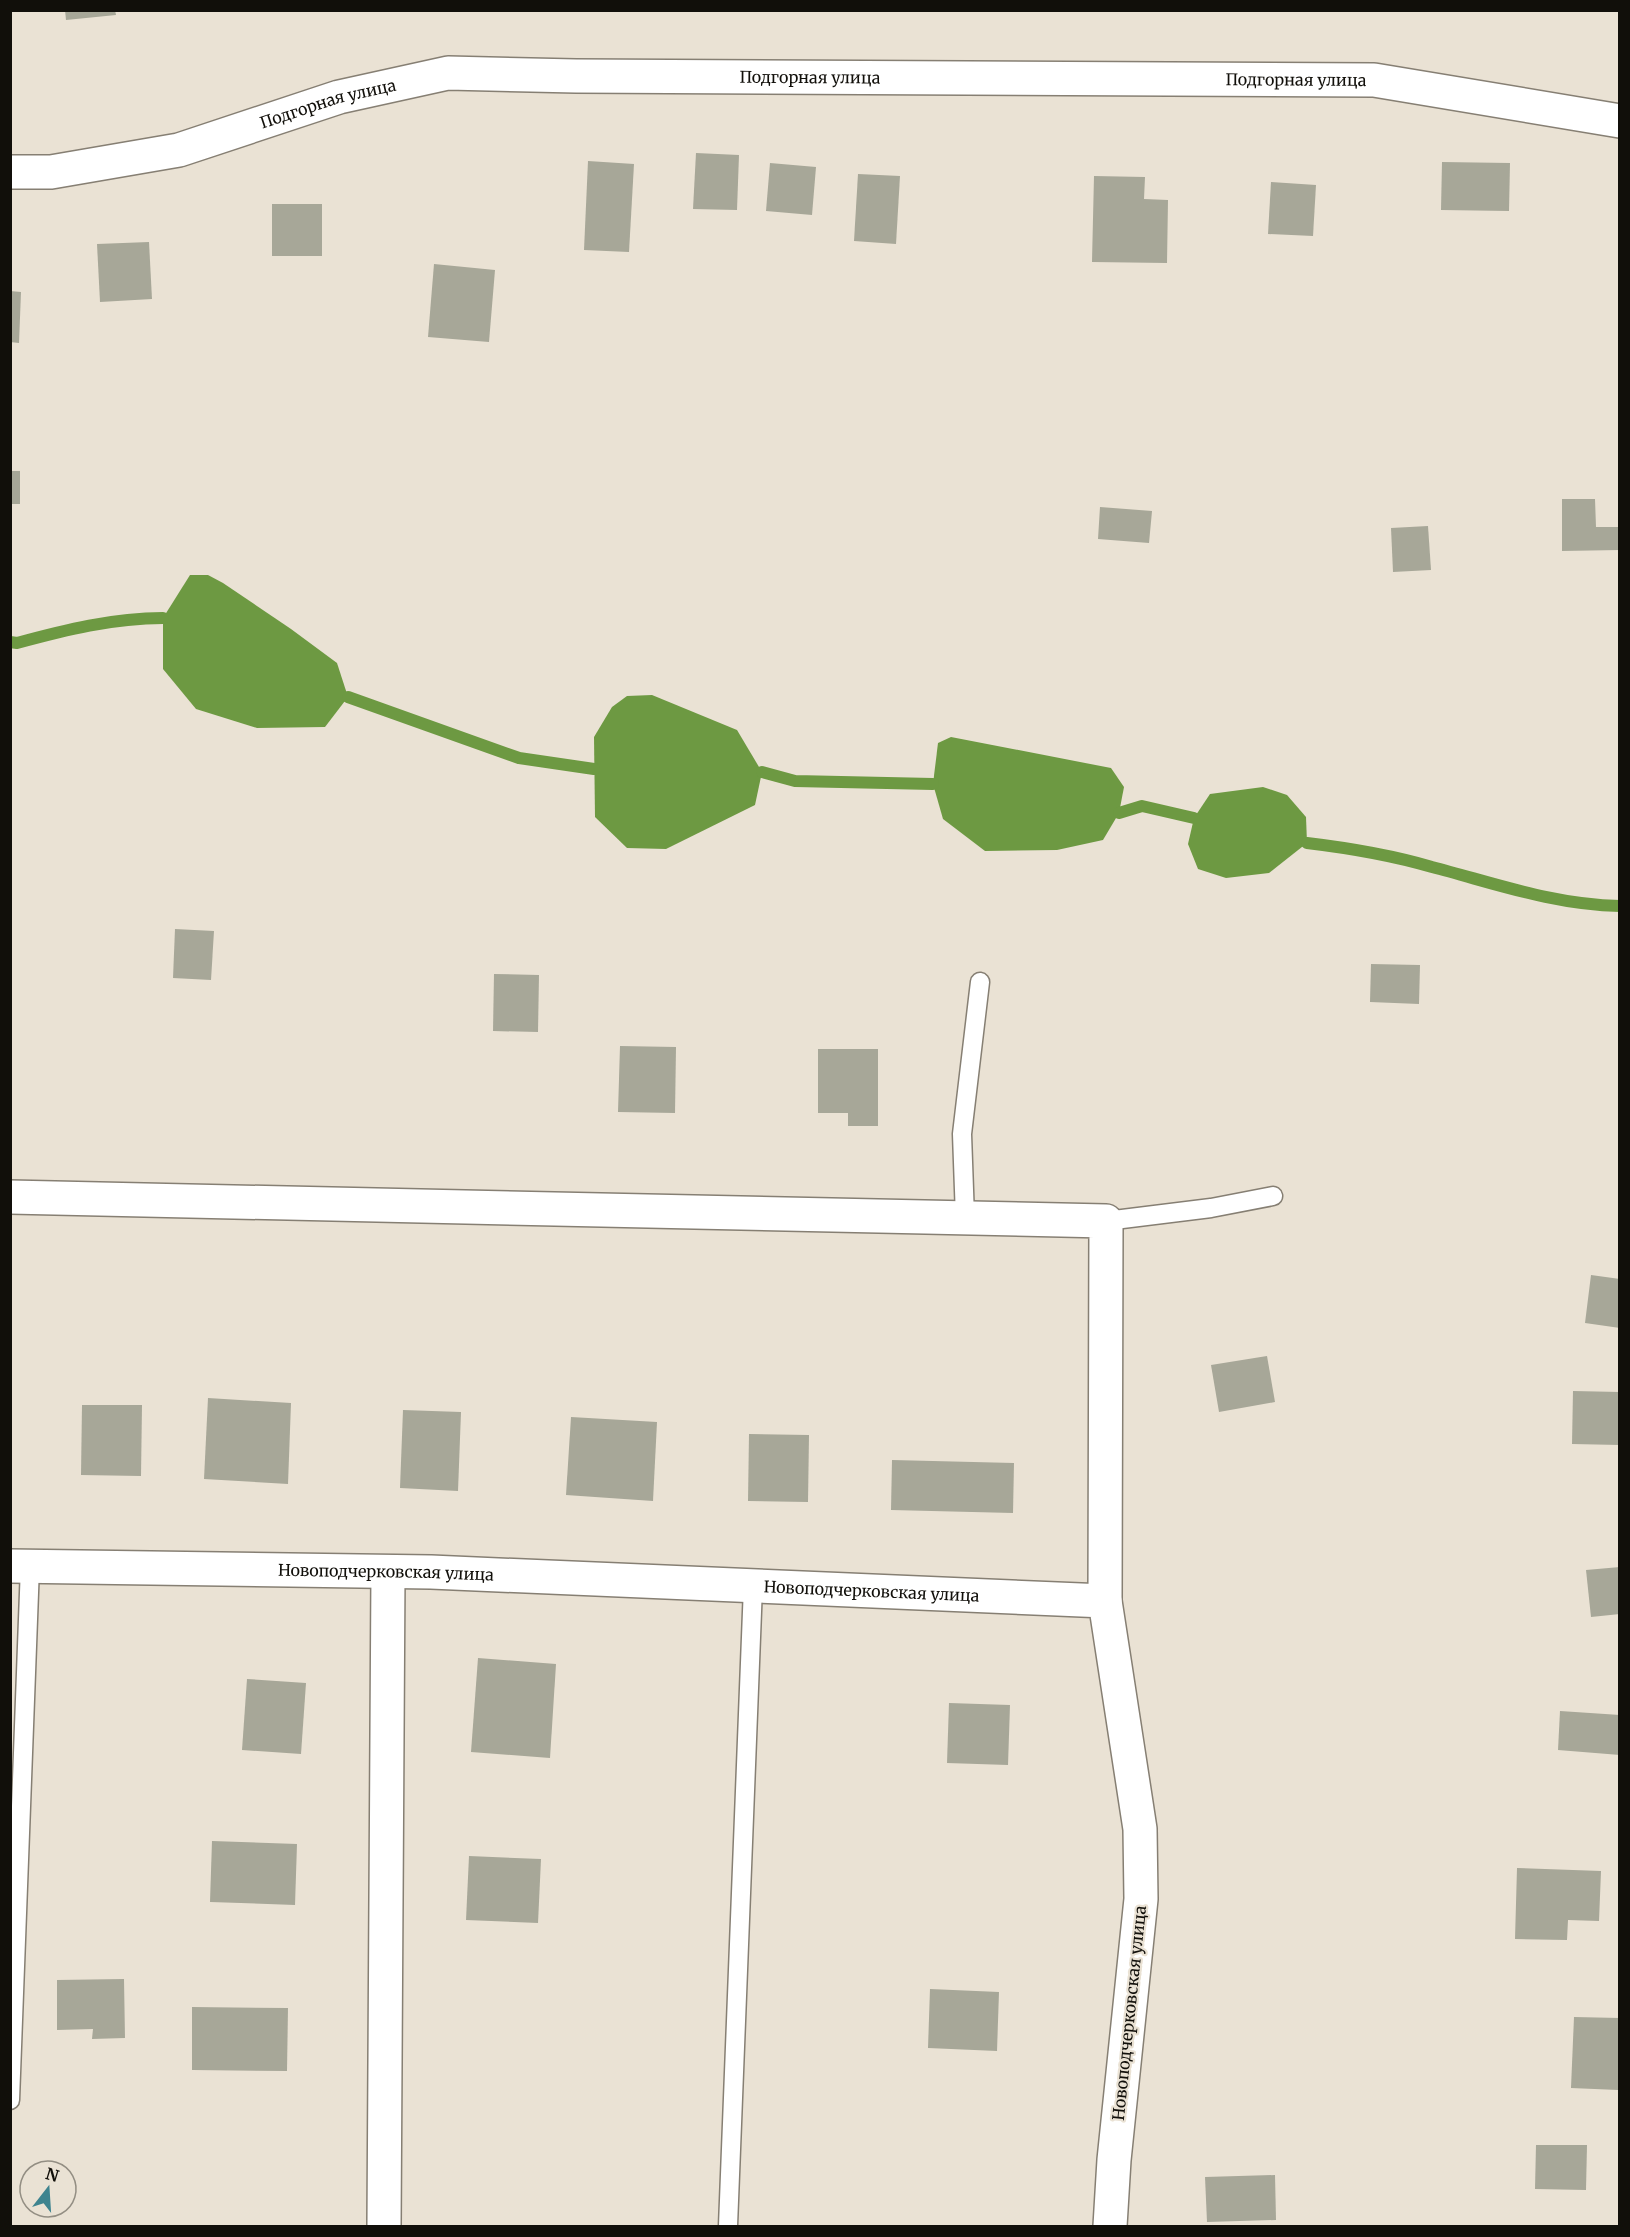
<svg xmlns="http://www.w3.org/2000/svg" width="1630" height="2237" font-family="Merriweather,serif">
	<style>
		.water { fill: #6d9942 }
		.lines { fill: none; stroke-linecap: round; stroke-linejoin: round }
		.stream { stroke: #6d9942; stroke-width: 12 }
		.building { fill: #a7a798 }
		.lane-casing { stroke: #867f73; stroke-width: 21 }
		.street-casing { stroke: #867f73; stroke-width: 36 }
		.lane { stroke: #fff; stroke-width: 18 }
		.street { stroke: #fff; stroke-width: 33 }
		.labels { text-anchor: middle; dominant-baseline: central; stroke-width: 4.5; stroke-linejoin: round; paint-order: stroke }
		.street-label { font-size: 16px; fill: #110f0a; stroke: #eae2d4 }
	</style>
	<rect width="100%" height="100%" fill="#eae2d4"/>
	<!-- water -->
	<g class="water">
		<polygon points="190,575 208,575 223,583 291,629 337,663 348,697 325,727 257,728 196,709 163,669 163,618"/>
		<polygon points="652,695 737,730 762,772 755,805 666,849 627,848 595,817 594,737 612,707 627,696"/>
		<polygon points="951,737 1111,768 1124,787 1119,813 1103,840 1057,850 985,851 943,819 933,784 938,743"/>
		<polygon points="1263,787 1287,795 1306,817 1307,843 1269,873 1226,878 1198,869 1188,844 1194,818 1210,794"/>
	</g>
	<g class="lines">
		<!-- stream -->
		<g class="stream">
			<path d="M10,642L17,643C65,630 113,618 163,618"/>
			<polyline points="348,697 519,758 594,769"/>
			<polyline points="762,772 795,781 933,784"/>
			<polyline points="1119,813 1142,806 1194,818"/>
			<path d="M1307,843C1349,848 1391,855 1432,867C1494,883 1554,905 1620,906"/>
		</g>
	</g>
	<!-- building -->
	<g class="building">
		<polygon points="65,10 115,10 116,15 66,20"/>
		<polygon points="696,153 739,155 737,210 693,209"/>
		<polygon points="588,161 634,164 629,252 584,250"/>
		<polygon points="1442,162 1510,163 1509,211 1441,210"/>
		<polygon points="770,163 816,167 812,215 766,211"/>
		<polygon points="858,174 900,176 896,244 854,241"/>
		<polygon points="1094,176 1145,177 1144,199 1168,200 1167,263 1092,262"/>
		<polygon points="1271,182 1316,185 1313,236 1268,234"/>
		<rect x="272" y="204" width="50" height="52"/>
		<polygon points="149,242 152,299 100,302 97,244"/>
		<polygon points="434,264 495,270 489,342 428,337"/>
		<polygon points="10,291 21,292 19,343 10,342"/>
		<rect x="10" y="471" width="10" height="33"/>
		<polygon points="1562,499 1595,499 1596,527 1620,527 1620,550 1562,551"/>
		<polygon points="1100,507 1152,511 1149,543 1098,539"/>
		<polygon points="1428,526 1431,570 1393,572 1391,528"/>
		<polygon points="175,929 214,931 211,980 173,978"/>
		<polygon points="1371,964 1420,965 1419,1004 1370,1002"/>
		<polygon points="494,974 539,975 538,1032 493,1031"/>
		<polygon points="620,1046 676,1047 675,1113 618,1112"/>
		<polygon points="818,1049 878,1049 878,1126 848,1126 848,1113 818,1113"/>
		<polygon points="1591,1275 1620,1279 1620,1328 1585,1323"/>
		<polygon points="1267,1356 1275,1402 1219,1412 1211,1365"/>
		<polygon points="1573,1391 1620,1392 1620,1445 1572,1444"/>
		<polygon points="208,1398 291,1403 288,1484 204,1479"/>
		<polygon points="82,1405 142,1405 141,1476 81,1475"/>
		<polygon points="403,1410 461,1412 458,1491 400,1488"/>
		<polygon points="571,1417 657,1422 653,1501 566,1495"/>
		<polygon points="749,1434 809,1435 808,1502 748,1501"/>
		<polygon points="892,1460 1014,1463 1013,1513 891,1510"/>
		<polygon points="1620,1567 1620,1614 1591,1617 1586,1570"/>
		<polygon points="478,1658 556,1664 550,1758 471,1752"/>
		<polygon points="247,1679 306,1683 301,1754 242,1750"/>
		<polygon points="949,1703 1010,1705 1008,1765 947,1763"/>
		<polygon points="1560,1711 1620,1715 1620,1755 1558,1750"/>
		<polygon points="212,1841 297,1844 295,1905 210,1902"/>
		<polygon points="469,1856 541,1859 538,1923 466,1920"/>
		<polygon points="1517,1868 1601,1871 1599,1921 1568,1920 1567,1940 1515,1939"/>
		<polygon points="124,1979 125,2038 92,2039 93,2029 57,2030 57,1980"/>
		<polygon points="930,1989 999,1992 997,2051 928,2048"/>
		<polygon points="192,2007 288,2008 287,2071 192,2070"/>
		<polygon points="1574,2017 1620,2018 1618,2090 1571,2088"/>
		<polygon points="1536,2145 1587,2145 1586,2190 1535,2189"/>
		<polygon points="1275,2175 1276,2220 1207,2222 1205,2177"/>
	</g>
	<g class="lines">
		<defs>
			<g id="lane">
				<polyline points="965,1218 962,1134 980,982"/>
				<polyline points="1106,1221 1211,1208 1273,1196"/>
				<polyline points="10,2100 30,1566"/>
				<polyline points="728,2226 753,1586"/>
			</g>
			<g id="street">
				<path id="s1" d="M10,172H51L179,150L339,97L448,73L576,76L1374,80L1620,121"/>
				<polyline points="10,1197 1106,1221 1105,1601"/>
				<path id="s2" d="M10,1566L431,1572L1105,1601L1140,1829L1141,1899L1114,2160L1110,2226"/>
				<polyline points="384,2226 388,1572"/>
			</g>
		</defs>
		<!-- lane casing -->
		<use href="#lane" class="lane-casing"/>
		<!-- street casing -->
		<use href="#street" class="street-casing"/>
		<!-- lane -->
		<use href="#lane" class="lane"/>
		<!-- street -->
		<use href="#street" class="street"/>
	</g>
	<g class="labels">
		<!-- street labels -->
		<g class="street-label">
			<text stroke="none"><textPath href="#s1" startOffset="813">Подгорная улица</textPath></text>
			<text stroke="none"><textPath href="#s1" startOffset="1299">Подгорная улица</textPath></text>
			<text stroke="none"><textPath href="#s1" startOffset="327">Подгорная улица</textPath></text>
			<text stroke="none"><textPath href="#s2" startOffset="376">Новоподчерковская улица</textPath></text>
			<text stroke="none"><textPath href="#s2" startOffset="862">Новоподчерковская улица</textPath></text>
			<text transform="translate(1129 2013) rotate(-84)">Новоподчерковская улица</text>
		</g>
	</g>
	<!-- border -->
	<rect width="1630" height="2237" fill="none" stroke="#110f0a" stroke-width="24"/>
	<!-- north arrow -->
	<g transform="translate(48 2189) rotate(17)"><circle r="28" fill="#eae2d4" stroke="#938e83" stroke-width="1.5"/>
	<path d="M0-4.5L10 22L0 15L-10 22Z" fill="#3e848f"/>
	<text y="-9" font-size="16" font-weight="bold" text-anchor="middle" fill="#110f0a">N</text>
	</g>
</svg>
